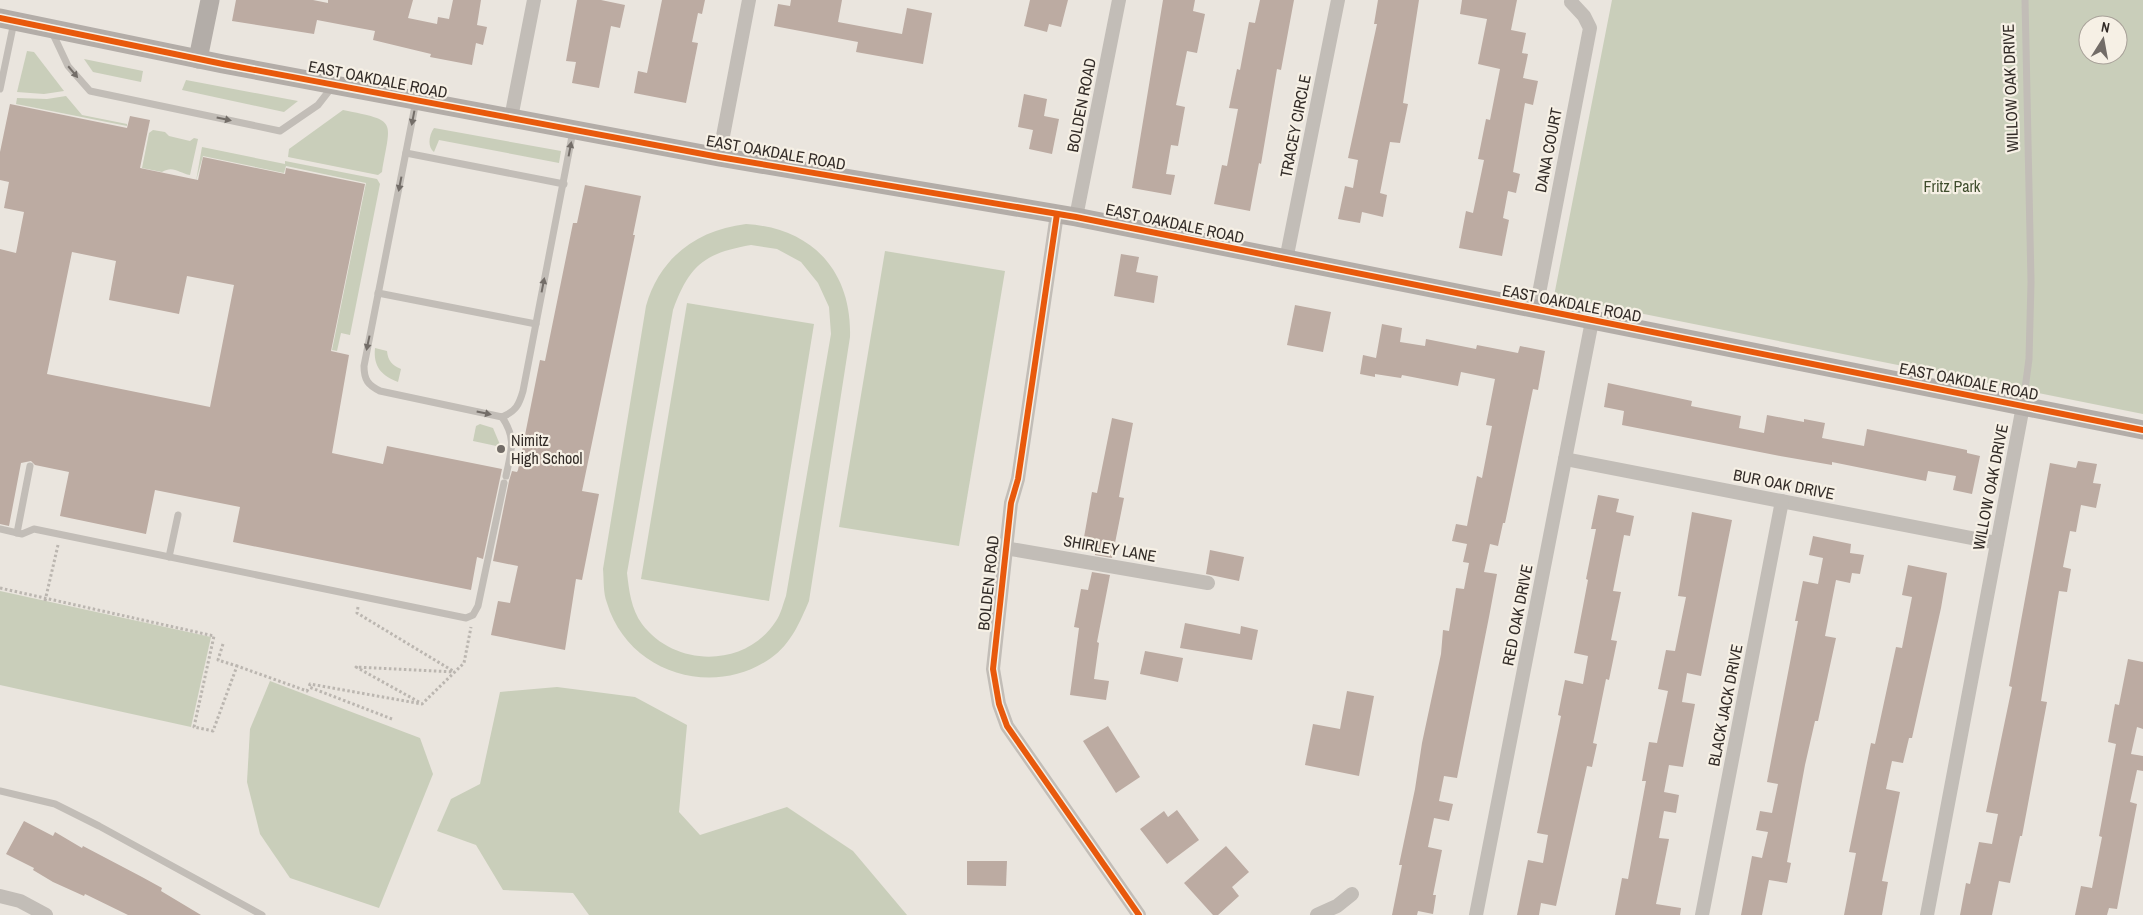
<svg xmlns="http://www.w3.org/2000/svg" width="2143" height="915" font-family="'Archivo Narrow',sans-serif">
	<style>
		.green { fill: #c9ceba; fill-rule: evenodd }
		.building { fill: #bcaba2; fill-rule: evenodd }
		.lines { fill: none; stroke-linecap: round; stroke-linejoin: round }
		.path { stroke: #bbb6b0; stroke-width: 3; stroke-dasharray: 2.5 2.5; stroke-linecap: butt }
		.lane { stroke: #c2bdb7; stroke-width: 7 }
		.street { stroke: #c2bdb7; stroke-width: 14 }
		.secondary { stroke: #b3ada8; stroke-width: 19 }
		.cycleway-casing { stroke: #f6f0e5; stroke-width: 9 }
		.cycleway { stroke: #e8590c; stroke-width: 6 }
		.oneway { fill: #736d68 }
		.poi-dot { fill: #726c67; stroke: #f6f0e5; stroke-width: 2 }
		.labels { text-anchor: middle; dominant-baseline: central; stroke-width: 4.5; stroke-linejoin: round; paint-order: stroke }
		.street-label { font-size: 16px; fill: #322b27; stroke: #f6f0e5 }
		.park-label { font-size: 16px; fill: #3f4d2d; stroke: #f6f0e5 }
		.poi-label { font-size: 16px; fill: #322b27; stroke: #f6f0e5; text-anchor: start }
	</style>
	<rect width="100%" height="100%" fill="#eae5de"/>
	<!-- green -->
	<g class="green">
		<path d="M1612,0H2143V414L1554,296ZM2088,25H2118V55H2088Z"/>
		<polygon points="27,51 34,52 64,91 44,94 17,92"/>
		<polygon points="84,59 143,71 141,82 93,72"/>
		<polygon points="186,80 298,101 284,112 182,90"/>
		<polygon points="66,96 82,115 127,124 127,126 16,104 17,98 47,99"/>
		<path d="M343,110C398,121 391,119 382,172L378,175L288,157L289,149Z"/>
		<path d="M434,128L561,151L559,163L439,140L434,152C427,147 429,135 434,128Z"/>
		<path d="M153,130L165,132L169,136L190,141L194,138L198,139L190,175C179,173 173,165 162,172L142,168L149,133Z"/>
		<polygon points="202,147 285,164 285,161 377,179 380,184 350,335 341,333 337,351 332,350 366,183 286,166 284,173 203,156 196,181"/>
		<path d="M746,224C812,228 852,271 850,337L809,601C800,622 791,644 771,658C713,699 628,673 607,603C603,593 604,580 603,569L646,306C660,257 697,230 746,224ZM751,245L777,249L801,262L818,283L829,307L831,334L786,596C783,604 781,614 776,621C746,668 675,668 642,624C631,609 629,590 627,573L673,310C689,266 704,253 751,245Z"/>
		<polygon points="885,251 1005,271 959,546 839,527"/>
		<polygon points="687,303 814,324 769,601 641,579"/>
		<path d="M375,348L387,351C388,361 392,365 401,369L398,382C382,376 373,367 375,348Z"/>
		<polygon points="480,424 493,428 501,447 473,441 476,426"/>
		<polygon points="0,591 211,637 191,727 0,685"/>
		<polygon points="270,681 420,738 433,774 379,908 290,878 260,834 247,782 250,729"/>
		<polygon points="557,687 635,697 687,725 679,812 700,835 787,807 853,851 907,915 589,915 573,893 503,890 476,845 437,831 451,799 480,784 500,692"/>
	</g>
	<!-- building -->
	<g class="building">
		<polygon points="236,0 313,0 328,3 328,0 413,0 408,18 437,24 438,17 449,19 453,0 481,0 477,25 487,27 483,45 476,43 472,65 430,57 431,54 373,40 375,31 317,20 314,34 232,21"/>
		<polygon points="577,0 601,0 625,5 620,28 611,26 599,88 572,83 576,62 566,61"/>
		<polygon points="662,0 705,0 702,14 698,13 692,42 698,43 686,103 634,93 638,71 647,73"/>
		<polygon points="791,0 842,0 838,22 902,34 907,8 932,13 923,64 856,52 858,42 774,26 778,4 790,6"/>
		<polygon points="1030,0 1068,0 1061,27 1049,24 1047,32 1024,26"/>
		<polygon points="1163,0 1195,0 1193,11 1205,14 1197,53 1187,51 1176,105 1185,107 1178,146 1171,145 1166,174 1175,175 1171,195 1132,188"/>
		<polygon points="1260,0 1294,0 1281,70 1277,69 1261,164 1259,163 1250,211 1214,204 1222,165 1227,166 1238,109 1229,108 1237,69 1240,70 1249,22 1255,23"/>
		<polygon points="1378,0 1419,0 1403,103 1408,104 1400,143 1390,142 1380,193 1387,195 1383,217 1362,212 1360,223 1338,219 1345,186 1353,188 1358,160 1348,158 1377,24 1374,24"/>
		<polygon points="1462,0 1517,0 1511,30 1526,33 1522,53 1528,54 1523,78 1538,81 1533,105 1525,103 1513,172 1520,174 1516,193 1508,191 1503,218 1509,220 1502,256 1459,248 1466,211 1473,213 1484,160 1478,159 1486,119 1490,120 1500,69 1478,64 1487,19 1460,14"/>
		<polygon points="1024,94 1047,99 1044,116 1059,119 1052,154 1029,149 1033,130 1018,127"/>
		<path d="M10,104L127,128L130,116L150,120L140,168L198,180L203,157L285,174L286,168L365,184L331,351L349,355L332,453L383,464L387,446L502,469L483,559L477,557L471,590L233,542L240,507L155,490L146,534L60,516L69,472L35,465L31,461L21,463L9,526L0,524V249L16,253L24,212L4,208L9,182L0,180V152ZM72,252L116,261L109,300L179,314L187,276L234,285L210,407L47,374Z"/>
		<polygon points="585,185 641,196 633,235 635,235 582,491 599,494 582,580 576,579 565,650 491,635 498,601 510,603 518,566 493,561 509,481 512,471 517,472 518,470 540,360 545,361 573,223 577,223"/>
		<polygon points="1121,254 1139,257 1136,272 1158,276 1154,303 1114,296"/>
		<polygon points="1295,305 1331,312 1323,352 1287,345"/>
		<polygon points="1382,324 1402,328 1400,342 1425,346 1426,339 1476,349 1477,345 1518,353 1520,346 1545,351 1538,390 1533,389 1505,523 1503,523 1498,546 1490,544 1484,572 1497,574 1489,617 1457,778 1444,776 1439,801 1453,804 1449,821 1434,818 1428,847 1442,850 1433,895 1436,895 1433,914 1418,911 1417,915 1392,915 1402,865 1399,865 1415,789 1422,743 1441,654 1443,630 1449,631 1456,588 1464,589 1469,563 1463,562 1467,544 1452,541 1456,524 1467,526 1477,476 1482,478 1492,426 1486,425 1495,379 1461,372 1458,386 1402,375 1401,378 1375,374 1375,377 1360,374 1363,355 1376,358"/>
		<polygon points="1608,383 1692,401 1691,406 1741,416 1739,428 1764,433 1767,415 1804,422 1804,419 1825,423 1822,438 1864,446 1867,429 1967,450 1967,453 1980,456 1972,494 1953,490 1956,476 1928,471 1926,481 1832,462 1832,465 1780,456 1622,425 1624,411 1604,407"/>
		<polygon points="1112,418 1133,423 1119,497 1124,498 1112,558 1095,555 1096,545 1083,543 1092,492 1097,493"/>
		<polygon points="2078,461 2097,464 2093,483 2101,484 2096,508 2081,505 2076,532 2070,531 2063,567 2071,569 2067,592 2059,591 2041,701 2047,702 2022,836 2020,836 2010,883 1999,881 1992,915 1960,915 1966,883 1970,884 1979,842 1992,844 1998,814 1986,812 2012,687 2009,686 2050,463 2076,468"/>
		<polygon points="1598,495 1619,499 1616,512 1634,516 1630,536 1624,535 1613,591 1621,592 1611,640 1617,641 1609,680 1606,679 1593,743 1597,744 1592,767 1587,766 1556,906 1541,903 1539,915 1517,915 1528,860 1543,863 1548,835 1537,833 1561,716 1558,715 1565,680 1583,684 1588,656 1574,653 1588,580 1586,579 1596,529 1591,529"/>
		<polygon points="1692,512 1732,520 1701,676 1687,673 1682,702 1695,704 1683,767 1669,765 1664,792 1679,795 1676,813 1664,811 1659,838 1669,839 1656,904 1681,908 1680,915 1615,915 1622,878 1628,879 1646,781 1642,781 1649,742 1657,743 1668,691 1658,689 1666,650 1675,651 1686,597 1678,596"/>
		<polygon points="1813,536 1851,544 1850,553 1864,555 1860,574 1852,573 1850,583 1836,580 1825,636 1836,638 1818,721 1815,721 1805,765 1787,862 1791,863 1787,883 1769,880 1762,915 1741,915 1752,856 1762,858 1768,832 1756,830 1760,811 1772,813 1778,784 1767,782 1798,621 1795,621 1803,581 1818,584 1823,558 1809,555"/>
		<polygon points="1210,550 1244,557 1239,581 1206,574"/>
		<polygon points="1908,565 1947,573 1941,608 1912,738 1909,738 1903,763 1892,761 1886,789 1900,792 1882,881 1888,882 1882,915 1844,915 1856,853 1849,852 1871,743 1875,744 1896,647 1902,648 1912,597 1902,595"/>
		<polygon points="1092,572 1110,575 1097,642 1099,643 1094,679 1109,681 1106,700 1070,695 1079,628 1074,627 1081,589 1088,590"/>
		<polygon points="1185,623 1240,634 1241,626 1258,630 1252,660 1180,648"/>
		<polygon points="1145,651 1183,658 1178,682 1140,674"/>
		<polygon points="2128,659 2143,662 2143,729 2137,727 2131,754 2143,756 2143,771 2137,770 2130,802 2137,804 2117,909 2109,908 2107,915 2075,915 2081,886 2092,888 2102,837 2099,836 2116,744 2108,742 2115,704 2119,705"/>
		<polygon points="1347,691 1374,696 1359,776 1305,765 1313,724 1340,729"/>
		<polygon points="1108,726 1140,777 1116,793 1083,741"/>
		<polygon points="1177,810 1199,840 1167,864 1140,829 1164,811 1168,817"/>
		<polygon points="24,821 53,836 55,832 82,848 83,846 142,877 162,888 161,891 201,915 128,915 85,894 84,896 53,882 33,870 34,868 6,854"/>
		<polygon points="1226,846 1249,872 1232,887 1239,896 1218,915 1213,915 1184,883"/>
		<polygon points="967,861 1007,861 1006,886 967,885"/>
	</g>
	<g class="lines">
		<!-- path -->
		<g class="path">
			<polyline points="0,588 214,636 194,727 213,731 237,666 307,691 309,687"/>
			<polyline points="45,601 58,545"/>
			<polyline points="358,607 357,613 453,671"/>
			<polyline points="223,644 218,660 237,666"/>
			<polyline points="419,702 356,667 454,672"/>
			<polyline points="392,719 309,687 310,684 422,704 464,663 471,627"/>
		</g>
		<!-- lane -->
		<g class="lane">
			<polyline points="52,32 68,66 90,91 280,131 318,105 332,87"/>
			<polyline points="0,89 14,22"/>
			<path d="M416,101L364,366C364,380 368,385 380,391L502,417C516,411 519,405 523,391L573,131"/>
			<polyline points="406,153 564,184"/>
			<polyline points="378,293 536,324"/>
			<polyline points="2023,404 2029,359 2031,282 2025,0"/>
			<path d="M502,417C517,439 511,451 506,476"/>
			<polyline points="0,529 22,534 34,529 466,618 473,615 478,606 504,483"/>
			<polyline points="17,533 30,466"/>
			<polyline points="169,557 178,515"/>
			<polyline points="0,791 55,804 99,826 262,915"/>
		</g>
		<!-- street -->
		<g class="street">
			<polyline points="511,118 534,0"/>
			<polyline points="719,157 749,0"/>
			<polyline points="1057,214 1018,479 1011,503 993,669 999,704 1007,726 1139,915"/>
			<polyline points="1076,217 1119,0"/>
			<polyline points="1286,260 1338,0"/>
			<polyline points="1536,309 1590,28 1584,16 1571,2"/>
			<polyline points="1565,459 1997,543"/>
			<polyline points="1005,548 1208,583"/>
			<polyline points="0,896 20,901 46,915"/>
			<polyline points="1317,915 1337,906 1352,894"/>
			<polyline points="1476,915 1592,321"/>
			<polyline points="1702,915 1782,501"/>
			<polyline points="1927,915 2023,406"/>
		</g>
		<!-- secondary -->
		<g class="secondary">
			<polyline points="0,18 223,64 719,157 1076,217 2143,430"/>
			<polyline points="198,59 210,0"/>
		</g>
		<defs>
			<g id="cycleway">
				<polyline points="0,18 223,64 719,157 1076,217 2143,430"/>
				<polyline points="1057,214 1018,479 1011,503 993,669 999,704 1007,726 1139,915"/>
			</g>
		</defs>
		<!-- cycleway casing -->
		<use href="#cycleway" class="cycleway-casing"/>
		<!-- cycleway -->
		<use href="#cycleway" class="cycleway"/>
	</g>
	<!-- one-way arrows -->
	<defs><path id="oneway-solid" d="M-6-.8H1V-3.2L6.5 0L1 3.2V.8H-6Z" transform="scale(1.25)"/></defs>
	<g class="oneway">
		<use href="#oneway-solid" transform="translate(73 72) rotate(50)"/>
		<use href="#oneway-solid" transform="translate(413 118) rotate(101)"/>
		<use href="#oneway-solid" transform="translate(224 119) rotate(12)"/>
		<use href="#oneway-solid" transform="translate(570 149) rotate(-79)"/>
		<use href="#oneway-solid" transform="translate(400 184) rotate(101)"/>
		<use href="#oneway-solid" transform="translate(543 285) rotate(-79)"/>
		<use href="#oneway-solid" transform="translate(368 343) rotate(102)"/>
		<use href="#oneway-solid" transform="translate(484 413) rotate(12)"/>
	</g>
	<!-- markers -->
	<circle class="poi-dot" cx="501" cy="449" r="5"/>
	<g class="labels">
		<!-- street labels -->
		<g class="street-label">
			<text transform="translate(378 79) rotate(11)">EAST OAKDALE ROAD</text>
			<text transform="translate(2010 88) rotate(-92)">WILLOW OAK DRIVE</text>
			<text transform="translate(1081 105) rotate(-79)">BOLDEN ROAD</text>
			<text transform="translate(1295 126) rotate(-79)">TRACEY CIRCLE</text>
			<text transform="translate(1548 150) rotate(-79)">DANA COURT</text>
			<text transform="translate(776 152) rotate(10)">EAST OAKDALE ROAD</text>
			<text transform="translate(1175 223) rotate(12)">EAST OAKDALE ROAD</text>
			<text transform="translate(1572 303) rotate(11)">EAST OAKDALE ROAD</text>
			<text transform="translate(1969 381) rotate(11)">EAST OAKDALE ROAD</text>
			<text transform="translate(1784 484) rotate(11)">BUR OAK DRIVE</text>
			<text transform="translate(1990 487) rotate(-79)">WILLOW OAK DRIVE</text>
			<text transform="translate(1110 548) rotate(10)">SHIRLEY LANE</text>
			<text transform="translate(988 583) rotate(-84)">BOLDEN ROAD</text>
			<text transform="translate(1517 615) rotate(-79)">RED OAK DRIVE</text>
			<text transform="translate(1725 705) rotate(-79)">BLACK JACK DRIVE</text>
		</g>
		<!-- park labels -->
		<g class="park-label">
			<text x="1952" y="186">Fritz Park</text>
		</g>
		<!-- poi labels -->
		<g class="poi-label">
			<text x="511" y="440">Nimitz<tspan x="511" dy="18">High School</tspan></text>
		</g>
	</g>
	<!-- north arrow -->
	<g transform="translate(2103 40) rotate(11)"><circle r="24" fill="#f6f0e5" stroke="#a8a199"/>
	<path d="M0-4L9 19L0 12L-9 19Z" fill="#726c67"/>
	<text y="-8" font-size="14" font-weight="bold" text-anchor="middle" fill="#322b27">N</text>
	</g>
</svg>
